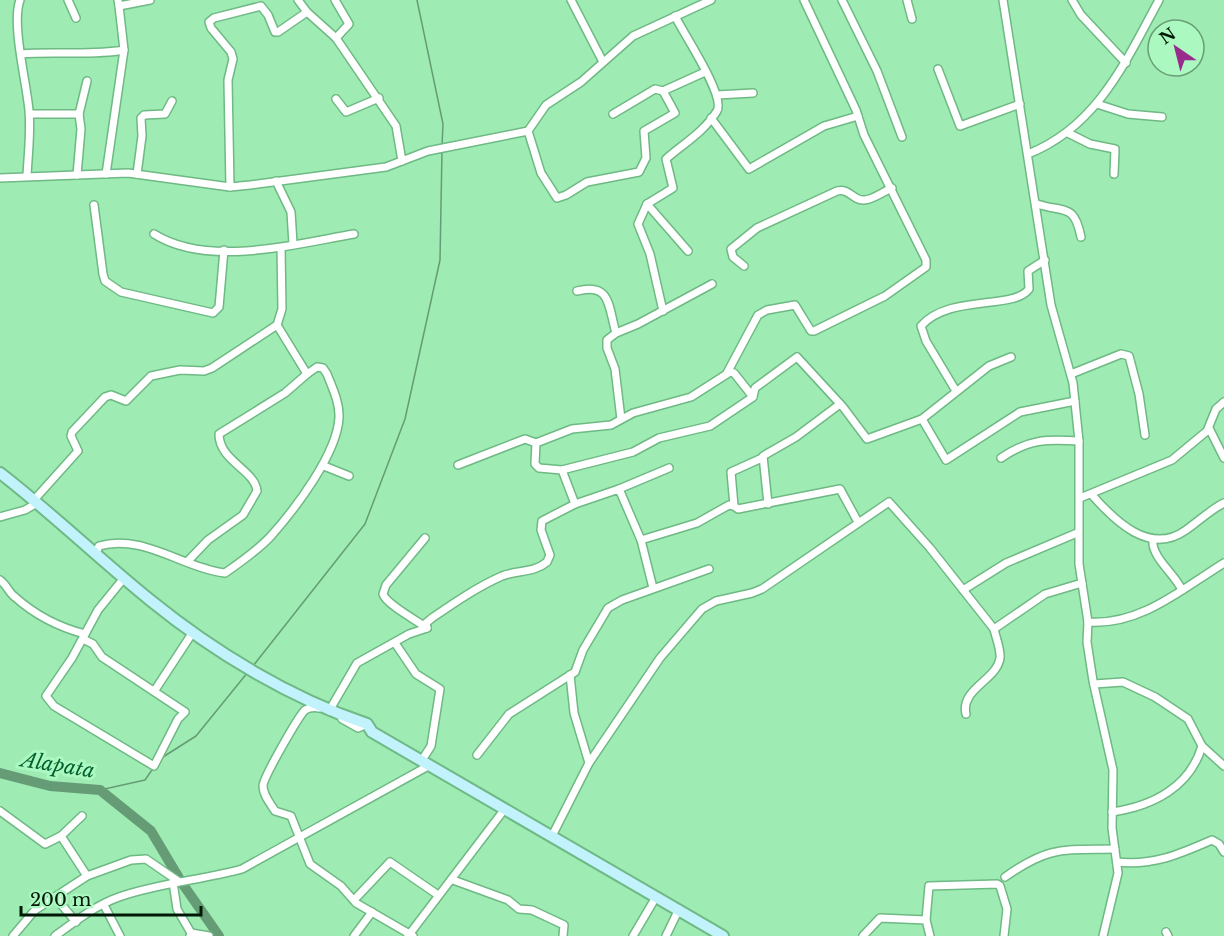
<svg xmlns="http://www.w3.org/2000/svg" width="1224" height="936" font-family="'Libre Baskerville',serif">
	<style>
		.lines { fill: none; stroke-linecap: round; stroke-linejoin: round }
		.stream { stroke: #669c75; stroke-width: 1.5 }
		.river { stroke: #669c75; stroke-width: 10 }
		.minor-casing { stroke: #6eb984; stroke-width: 10 }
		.secondary-casing { stroke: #6eb984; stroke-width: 14 }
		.minor { stroke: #fff; stroke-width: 7 }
		.secondary { stroke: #c2f3fc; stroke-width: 10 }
		.labels { text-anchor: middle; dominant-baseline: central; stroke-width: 6; stroke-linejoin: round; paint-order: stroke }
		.water-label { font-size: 20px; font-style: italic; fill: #005f2e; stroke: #abf8c0 }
	</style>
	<rect width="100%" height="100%" fill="#9eebb3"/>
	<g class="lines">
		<!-- stream -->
		<g class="stream">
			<polyline points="417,0 443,124 442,146"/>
			<polyline points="253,666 365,524 405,419 440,260 442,151"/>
			<polyline points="163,757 196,736 248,672"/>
			<polyline points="100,790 145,780 154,767"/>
		</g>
		<!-- river -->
		<polyline class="river" points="0,773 50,786 100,790 151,831 182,883 219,936"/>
		<defs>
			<g id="minor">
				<path d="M20,0C11,24 27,84 29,111C31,132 28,155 27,176"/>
				<polyline points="68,0 76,18"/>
				<polyline points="118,0 119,6 150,0"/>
				<polyline points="298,0 307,12"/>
				<polyline points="335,0 349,24 336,38 396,126 402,161"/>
				<polyline points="571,0 603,62"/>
				<polyline points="842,0 877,71 902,137"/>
				<polyline points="907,0 912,19"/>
				<polyline points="1003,0 1051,305 1073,383 1079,441 1079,564 1088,622 1087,642 1093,681 1113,770 1112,828 1118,873 1103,936"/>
				<polyline points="1072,0 1081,15 1126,63"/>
				<path d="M21,54C56,51 90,56 124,50L119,6"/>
				<polyline points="938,69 960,126 1020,104"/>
				<polyline points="717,95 753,93"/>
				<polyline points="336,99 346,112 379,98"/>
				<polyline points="1097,104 1128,114 1162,117"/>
				<polyline points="30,114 79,114"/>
				<polyline points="613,114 655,89 663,91"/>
				<polyline points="711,118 749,169 824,126 858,116"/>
				<polyline points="528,131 541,173 557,198 566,195 587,182 639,172 646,158 644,131 675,113 663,91 705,72"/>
				<polyline points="1068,133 1090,144 1115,149 1114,174"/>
				<path d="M1028,154C1097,127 1126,61 1159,0"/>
				<polyline points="106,174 124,50"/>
				<polyline points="137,174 142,136 141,118 144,115 165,114 172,101"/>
				<polyline points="77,175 81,129 79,114 87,81"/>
				<polyline points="0,178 128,173 230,187 250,185 386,167 428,151 528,131 546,105 581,82 633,36 711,0"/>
				<polyline points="276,181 291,212 293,244"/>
				<polyline points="230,187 228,80 233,59 231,52 211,28 209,22 214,18 261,6 268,15 275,32 278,32 307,12 336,38"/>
				<polyline points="647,204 688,251"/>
				<path d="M1037,204C1065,213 1074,203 1081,237"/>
				<polyline points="94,205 103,274 105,281 121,292 213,313 219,307 224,250"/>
				<path d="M154,234C208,268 295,244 354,234"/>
				<path d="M744,266L733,257L731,249L757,228L837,191C850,188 853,201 864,200C873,200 884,191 892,188"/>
				<path d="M577,291C611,282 608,306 616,333"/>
				<path d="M663,311L650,254L638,224L647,204L673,188L666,159C683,144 704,132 717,111C726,96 683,33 675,16"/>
				<polyline points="1011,357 989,366 922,419 946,460 1020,412 1075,401"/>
				<polyline points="727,373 758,315 767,310 795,305 811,331 814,331 885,296 926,267 926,260 864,135 856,110 804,0"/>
				<polyline points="1071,374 1121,354 1129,356 1139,394 1145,435"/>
				<path d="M956,391L926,341L921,326C949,294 1014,310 1029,289L1028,271L1045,260"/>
				<polyline points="753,397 734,373 730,372 691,397 633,413 611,425 572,429 536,443 535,464 539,468 562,470 633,452 659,438 710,426 753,397 755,388 797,357 843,407 867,439 922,419"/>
				<polyline points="621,419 615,369 607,348 607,340 616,333 638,324 712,284"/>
				<polyline points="1209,428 1224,458"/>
				<polyline points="762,458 731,472 734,506 738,509 840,489 858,522"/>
				<path d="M1001,458C1029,439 1046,439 1079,441"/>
				<polyline points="458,465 525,439 536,443"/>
				<polyline points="324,466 349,476"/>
				<polyline points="562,470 575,504"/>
				<polyline points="619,489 669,468"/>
				<path d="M1092,495C1115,521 1150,556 1186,530C1199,521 1210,510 1224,503"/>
				<polyline points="1080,498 1172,460 1207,431 1216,409 1224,402"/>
				<polyline points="34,500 78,451 71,436 72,432 105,397 111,395 126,401 151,376 180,370 204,371 212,368 277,325 282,309 281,248"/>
				<polyline points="768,504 763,456 796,437 840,404"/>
				<polyline points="0,517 25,510 37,503"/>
				<path d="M425,538L386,585L383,594C386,604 416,620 427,628"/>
				<polyline points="641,540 697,523 729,505 734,506"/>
				<path d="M1153,540C1151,557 1175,574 1182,590"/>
				<path d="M96,553L99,546C142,533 183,568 225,573C241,562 258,550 271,536C295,509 337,454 339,418C340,403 332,387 327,374L323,368L317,367L307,374"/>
				<path d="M187,562L208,540L243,515L257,491C255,470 219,461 219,434L285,393L307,374L277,325"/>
				<path d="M0,580C7,585 9,593 15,597C35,615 58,627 85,634"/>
				<polyline points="963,590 1006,563 1077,533"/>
				<path d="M1088,622C1140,626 1182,589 1224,563"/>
				<polyline points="83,639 93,644 102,657 185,712 178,719 154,766 54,706 46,696 72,658 98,610 124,578"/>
				<polyline points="395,643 416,674 440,689 431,746 422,760"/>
				<path d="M1094,684L1123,682L1155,697L1188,719L1202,746C1190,787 1153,806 1112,812"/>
				<polyline points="155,690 193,632"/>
				<path d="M319,708C314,707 310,707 305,710C298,717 263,778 263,786C263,795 270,803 275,811L291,816L310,864L341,886L356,903L413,936"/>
				<path d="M329,711L357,663L409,634L427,628L426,623L432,618C454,603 477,587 502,576C517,570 534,573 547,562L550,555L541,530L542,521L575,504L619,489L641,540L653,588"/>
				<path d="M966,714C960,689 997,680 1000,658C1001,650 996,638 994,629L1045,594L1082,583"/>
				<polyline points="342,719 358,728 367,724"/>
				<polyline points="1202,746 1224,766"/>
				<polyline points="477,755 509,714 575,672 583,650 608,608 622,600 709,569"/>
				<polyline points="589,763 660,658 702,609 716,601 752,593 762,589 889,502 930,548 994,629"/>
				<polyline points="0,811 45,844 61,836 82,816"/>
				<polyline points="61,836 87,876 131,860 146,859 178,881"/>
				<polyline points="552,836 589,763 574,713 570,675"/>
				<path d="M1117,862C1153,866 1180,854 1212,840L1219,844L1224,852"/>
				<path d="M1005,877C1050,845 1064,850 1115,849"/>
				<polyline points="453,880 508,900 519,909 532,910 564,925 563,936"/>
				<polyline points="173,882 177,909 191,933 190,936"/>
				<polyline points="55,897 76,922"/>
				<polyline points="355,899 390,862 438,895"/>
				<polyline points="104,905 120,936"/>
				<polyline points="926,920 929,886 997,884 1000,886 1007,909 1004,936"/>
				<polyline points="1166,932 1168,936"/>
				<polyline points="191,933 209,936"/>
				<polyline points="13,936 35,910 87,876"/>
				<path d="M55,936C74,922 96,905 119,897C159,883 202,880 242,869L430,765"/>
				<polyline points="354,936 372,912"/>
				<polyline points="408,936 504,810"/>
				<polyline points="633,936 656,897"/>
				<polyline points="666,936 679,909"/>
				<polyline points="863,936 880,918 926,920 930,936"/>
			</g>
			<path id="secondary" d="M0,473C52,513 99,559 150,600C214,652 290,698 367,724L372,732L723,936"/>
		</defs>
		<!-- minor casing -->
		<use href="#minor" class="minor-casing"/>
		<!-- secondary casing -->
		<use href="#secondary" class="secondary-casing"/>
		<!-- minor -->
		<use href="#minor" class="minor"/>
		<!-- secondary -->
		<use href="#secondary" class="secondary"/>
	</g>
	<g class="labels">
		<!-- water labels -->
		<g class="water-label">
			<text transform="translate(58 765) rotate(9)">Alapata</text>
		</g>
	</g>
	<!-- north arrow -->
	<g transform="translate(1176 48) rotate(325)"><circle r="28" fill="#abf8c0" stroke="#679e76" stroke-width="1.5"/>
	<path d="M0-4.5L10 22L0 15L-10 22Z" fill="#982b8c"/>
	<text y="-9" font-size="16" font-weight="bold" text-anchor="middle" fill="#001806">N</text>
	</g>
	<!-- scale -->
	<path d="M21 906v9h180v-9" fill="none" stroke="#001806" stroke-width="3"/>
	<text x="30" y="906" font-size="18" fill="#001806" stroke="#abf8c0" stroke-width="4.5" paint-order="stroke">200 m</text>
</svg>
